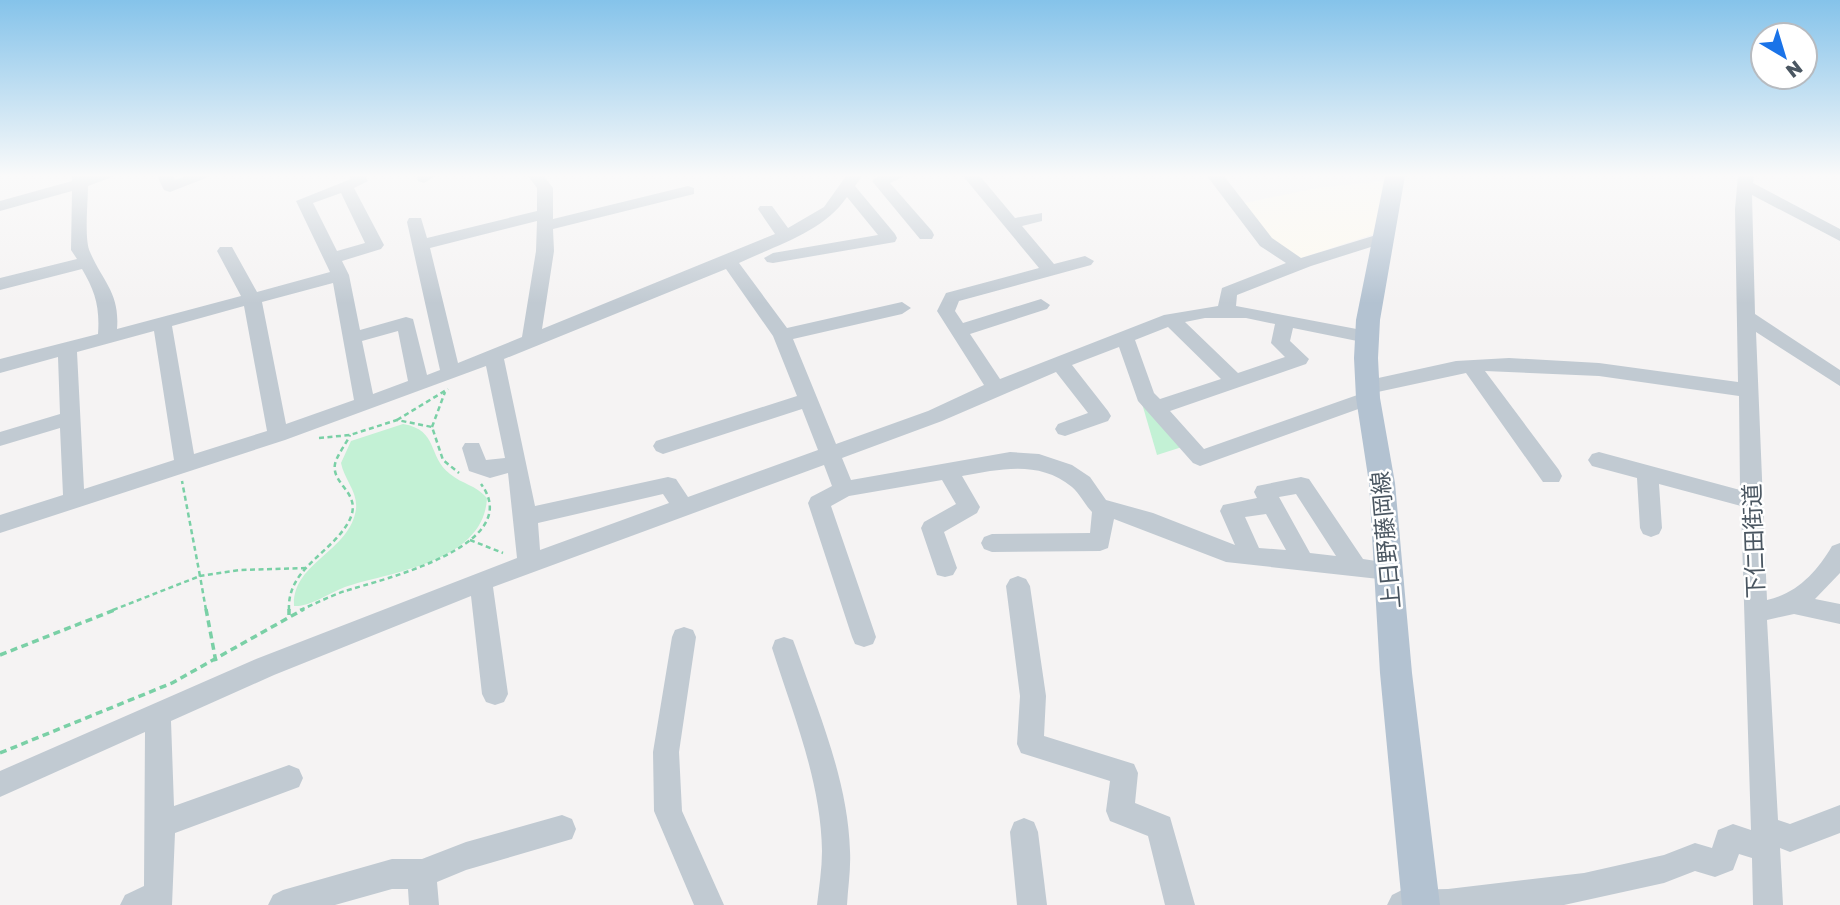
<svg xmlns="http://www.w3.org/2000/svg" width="1840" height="905" font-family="'Golos Text','Noto Sans JP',sans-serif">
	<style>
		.commercial { fill: #fdf9ef }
		.green { fill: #c3f1d5 }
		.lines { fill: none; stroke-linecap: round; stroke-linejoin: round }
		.path-far1 { stroke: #7ad0a6; stroke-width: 2.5; stroke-dasharray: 5 3.5; stroke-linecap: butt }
		.path { stroke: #7ad0a6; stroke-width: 3.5; stroke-dasharray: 7 4.5; stroke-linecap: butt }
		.minor { fill: #c1cad2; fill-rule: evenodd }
		.major { fill: #b3c2d1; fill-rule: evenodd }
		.labels { text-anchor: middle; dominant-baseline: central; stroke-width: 5; stroke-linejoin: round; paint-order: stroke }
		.street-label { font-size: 23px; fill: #4a5661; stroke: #fff }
	</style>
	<rect width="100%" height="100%" fill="#f5f3f3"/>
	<!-- commercial -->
	<polygon class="commercial" points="1384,181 1377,233 1295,260 1280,249 1240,204 1317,188"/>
	<!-- green -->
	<g class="green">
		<polygon points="1141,400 1182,447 1157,455"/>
		<path d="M403,424C439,430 427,456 450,474C462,484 476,485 487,498C484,563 389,572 345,587C329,593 310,607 294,606C292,562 350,552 356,509C358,492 344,479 341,463L351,441Z"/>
	</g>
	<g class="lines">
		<!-- path-far1 -->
		<g class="path-far1">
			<polyline points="397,420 448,389"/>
			<polyline points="432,427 445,392"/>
			<polyline points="319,438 350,435 397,420 432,427 443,460 459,473"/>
			<polyline points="470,540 503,553"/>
			<polyline points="113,610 200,576 182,481"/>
			<polyline points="206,610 200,576 240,570 306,568"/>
			<path d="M289,610C287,569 329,555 348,523C365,493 331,486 335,464C337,455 346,444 350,435"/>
			<path d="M300,610C315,604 330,596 345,591C380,580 527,546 481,484"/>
		</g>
		<!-- path -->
		<g class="path">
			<polyline points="206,609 216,662"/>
			<polyline points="289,609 289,615"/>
			<polyline points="0,655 117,609"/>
			<polyline points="0,753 172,683 304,609"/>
		</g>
		<!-- minor -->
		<g class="minor">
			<path d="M72,176H115L88,186C88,203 84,239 90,252C103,282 120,293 117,329L241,296L217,251L220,247H232L257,292L330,272L296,201L351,179L349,176H365L368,181L354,188L384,245L381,249L342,261L349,275L360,330L406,317L413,319L427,375L440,370L407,222L409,218H421L427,238L537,211V188L528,176H544L553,188V219L688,186L694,188V194L553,229L554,251L542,329L775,234L758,209L760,206H772L788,228L824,207L846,176H862L855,186L895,234L897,238L895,242L773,263L767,262L764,258L773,253L878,235L847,197C823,232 777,245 739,263L787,328L902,302L911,308L902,314L793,339L836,444L928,411L984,385L937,311L946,293L1039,268L963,176H980L1015,218L1042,213V221L1022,226L1054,264L1085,256L1094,261L1091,265L959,301L955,311L963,323L1041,299L1050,305L1047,309L970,334L1000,379L1164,315L1218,306L1222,288L1286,263L1260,246L1207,176H1224L1272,238L1301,258L1373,236L1388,238L1390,242L1388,246H1374L1311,266L1237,295L1236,306L1367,331L1376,337L1367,343L1293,328L1290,341L1309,359L1306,364L1170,411L1204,449L1363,393L1357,387L1360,382L1456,361L1509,358L1599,363L1738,382L1735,209L1738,176H1754L1753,183L1840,229V241L1752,195L1755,314L1840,370V386L1756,332L1767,600C1796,594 1817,572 1832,546L1840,543V573L1815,599L1840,604V624L1794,614L1767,620L1778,820L1790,824L1840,805V833L1790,852L1780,848L1783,905H1753L1752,858L1739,854L1733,870L1715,877L1695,871L1664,883L1564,905H1387L1392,895L1402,890L1448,889L1584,873L1664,855L1695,843L1712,848L1718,830L1733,824L1751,830L1741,506L1659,484L1662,528L1659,534L1651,537L1643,534L1640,528L1637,478L1592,466L1588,460L1592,454L1599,452L1740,490L1739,396L1599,376L1485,371L1559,470L1562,476L1559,482H1543L1466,373L1373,393L1378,398L1375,403L1200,466L1193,463L1138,401L1119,347L1072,365L1108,411L1111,416L1108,421L1065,436L1058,434L1055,429L1058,424L1088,413L1056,372L942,421L842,458L851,480L1010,452L1039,454L1072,465L1090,477L1106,500L1153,513L1235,545L1220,511L1223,505L1257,498L1254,492L1257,486L1301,477L1309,479L1363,559L1396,564L1400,571L1396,578L1388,580L1226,562L1114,519L1108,548L1100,551L992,552L984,549L981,543L984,537L992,534L1090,533L1092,512C1085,505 1080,494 1072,487C1039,460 1001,469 962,476L980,507L977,513L944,532L957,568L953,575L945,577L937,575L921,528L924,522L956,504L942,480L849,496L831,506L876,637L873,644L864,647L855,644L852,637L808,503L811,497L832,486L824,465L493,587L508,694L504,702L495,705L486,702L482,694L471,596L274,675L171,721L174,806L289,765L299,769L303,778L299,787L175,833L172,905H120L125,895L144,886L145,732L0,797V771L256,659L517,558L508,473L490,478L469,471L462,448L465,443H479L486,460L505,458L486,366L285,440L0,533V515L63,495L60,428L0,446V432L60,414L58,357L0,373V359L98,334C100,307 95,291 82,269L0,290V278L77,259L71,250L72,191L0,211V201L72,181ZM341,193L365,243L337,251L313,203ZM537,221L536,251L522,337L458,363L430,248ZM726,269L773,336L797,396L656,441L653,446L656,451L663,454L802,409L818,450L688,497L676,479L668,477L535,506L504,359ZM333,283L354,400L286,424L262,302ZM244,306L267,431L194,454L172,326ZM1205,318H1246L1275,324L1271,343L1285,357L1238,373L1185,322ZM1168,327L1221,379L1160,399L1154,393L1135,340ZM154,331L174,460L84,489L77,352ZM398,331L408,381L373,394L362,341ZM663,494L669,503L540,550L538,523ZM1296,494L1336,556L1310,553L1279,497ZM1266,514L1286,550L1259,548L1245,517Z"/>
			<polygon points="157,176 173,176 175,180 186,176 211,176 170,192 164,190"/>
			<polygon points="417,176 436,176 424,183 418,181"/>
			<polygon points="905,176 890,183 932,231 934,235 932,239 920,239 872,181 878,176"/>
			<polygon points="1018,576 1026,579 1030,586 1046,696 1044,736 1134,764 1138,773 1135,803 1170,817 1195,905 1165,905 1148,836 1110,821 1106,811 1110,781 1021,753 1017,744 1020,696 1006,586 1010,579"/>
			<polygon points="684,627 693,630 696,637 679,752 682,811 724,905 694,905 654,811 653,752 672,637 675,630"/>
			<path d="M784,637L793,640L796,648C819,714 848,781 850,851C851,869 848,887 847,905H817C819,887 822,869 822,851C821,781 793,714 772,648L775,640Z"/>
			<polygon points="562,815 572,819 576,829 572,839 466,870 437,882 439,905 409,905 408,889 392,889 335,905 268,905 273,895 283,890 392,859 422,859 466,842"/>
			<polygon points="1024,818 1034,822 1038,832 1047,905 1017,905 1010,832 1014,822"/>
		</g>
		<!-- major -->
		<polygon class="major" points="1385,176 1405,176 1380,320 1378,358 1380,398 1395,483 1412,673 1440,905 1402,905 1380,673 1369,483 1356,398 1354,358 1356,320"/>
	</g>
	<!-- sky -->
	<linearGradient id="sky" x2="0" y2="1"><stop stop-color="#85c3ea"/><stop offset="0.58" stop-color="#fafafa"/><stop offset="1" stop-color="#fafafa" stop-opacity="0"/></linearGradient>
	<rect width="1840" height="303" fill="url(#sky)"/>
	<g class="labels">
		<!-- street labels -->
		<g class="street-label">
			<text transform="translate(1385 540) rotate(-95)">上日野藤岡線</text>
			<text transform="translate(1753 541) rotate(-92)">下仁田街道</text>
		</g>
	</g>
	<!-- north arrow -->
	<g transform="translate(1784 56) rotate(142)"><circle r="33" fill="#ffffff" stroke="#b7bbc0" stroke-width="2"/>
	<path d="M0-5L12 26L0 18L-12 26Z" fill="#1a73e8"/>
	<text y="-10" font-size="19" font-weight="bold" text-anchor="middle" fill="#4a5661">N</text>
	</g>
</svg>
